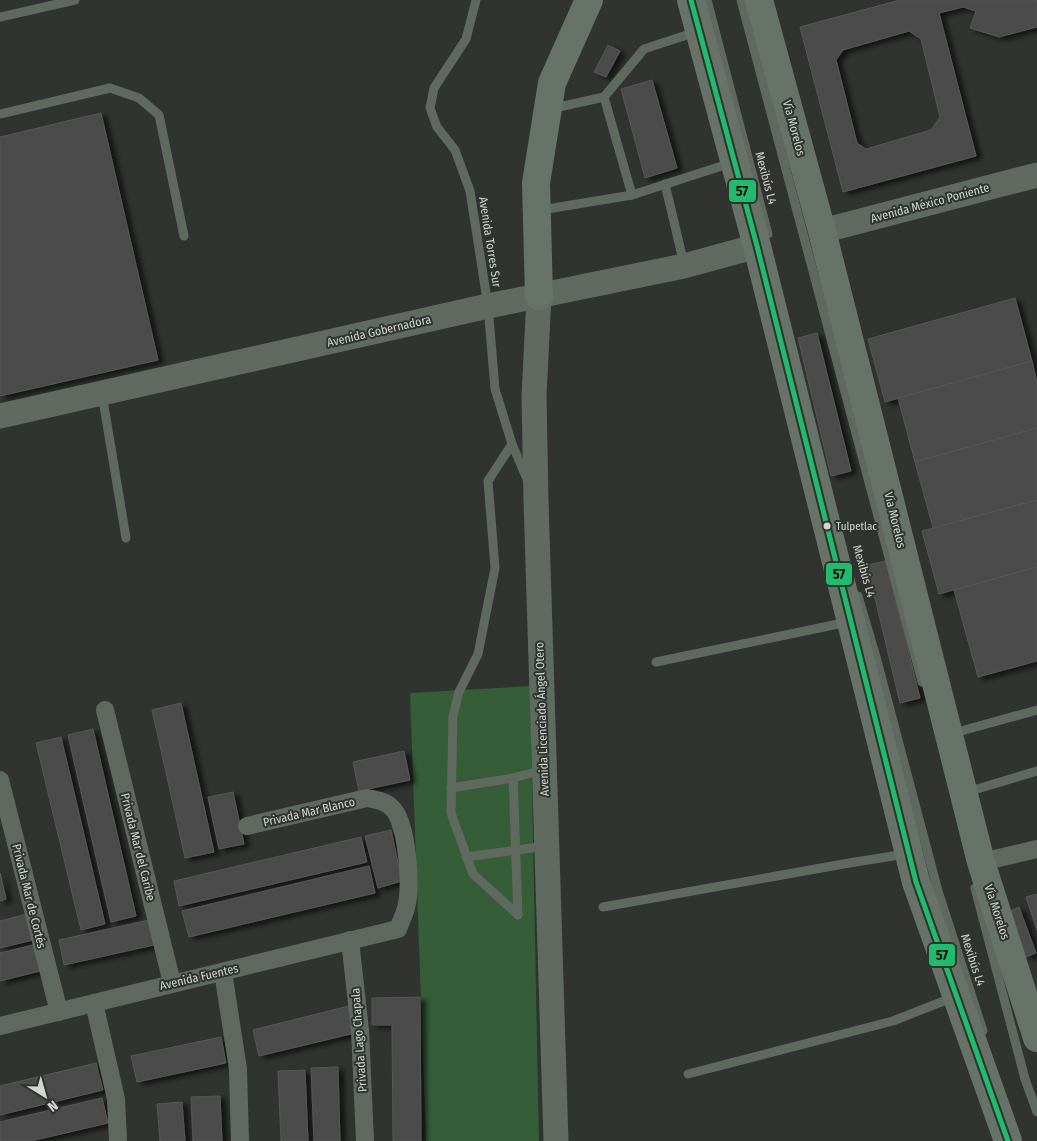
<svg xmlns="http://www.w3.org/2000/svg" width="1037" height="1141" font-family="'Fira Sans Condensed',sans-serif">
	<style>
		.green { fill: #345d38 }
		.building { fill: #4b4b4b; stroke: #575757; fill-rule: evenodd; filter: url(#shadow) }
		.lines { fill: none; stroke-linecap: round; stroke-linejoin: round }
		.lane { stroke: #606960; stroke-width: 9 }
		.street { stroke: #606960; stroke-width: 18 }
		.secondary { stroke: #616a61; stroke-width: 25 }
		.primary { stroke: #677368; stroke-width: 28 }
		.bus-1-casing { stroke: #2f342f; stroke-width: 9 }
		.bus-1 { stroke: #20bc6c; stroke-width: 5 }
		.bus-dot { fill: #d3d6d3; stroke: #2f342f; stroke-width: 2 }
		.labels { text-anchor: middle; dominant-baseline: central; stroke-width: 4; stroke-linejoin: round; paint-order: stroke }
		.bus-label { font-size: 11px; fill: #d3d6d3; stroke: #2f342f; text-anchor: start }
		.street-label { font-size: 12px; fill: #d3d6d3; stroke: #2f342f }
		.line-badge { stroke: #2f342f; stroke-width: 2 }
		.pale-badge-label { font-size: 14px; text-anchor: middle; font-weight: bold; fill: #111 }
	</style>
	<defs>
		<filter id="shadow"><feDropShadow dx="5.5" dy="3" stdDeviation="2.5" flood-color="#0009"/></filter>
	</defs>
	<rect width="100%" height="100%" fill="#303330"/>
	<!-- green -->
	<polygon class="green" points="530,686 539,1141 426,1141 410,693"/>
	<!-- building -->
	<g class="building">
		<path d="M900,0H1037V27L999,37L970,28L976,11L963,7L939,13L976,156L843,192L800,27ZM909,31L921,39L940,117L931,130L866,149L857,143L836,60L843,50Z"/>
		<polygon points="608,45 620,51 606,77 594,72"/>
		<polygon points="652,80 677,168 645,178 621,89"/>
		<polygon points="101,113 158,360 0,396 0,137"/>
		<polygon points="1015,298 1032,361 885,402 868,339"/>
		<polygon points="817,333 851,471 831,476 798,338"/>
		<polygon points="1032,361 1037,383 1037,428 915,462 898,398"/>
		<polygon points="1037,428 1037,500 933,528 915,462"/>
		<polygon points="1037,500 1037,567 939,594 922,531"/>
		<polygon points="886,561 920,698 900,703 867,565"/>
		<polygon points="1037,567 1037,661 978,677 954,590"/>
		<polygon points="181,703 214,852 185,858 152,710"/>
		<polygon points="93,729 136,916 111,922 68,735"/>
		<polygon points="61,737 105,924 81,930 36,743"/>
		<polygon points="404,751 410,780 359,791 353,762"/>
		<polygon points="233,792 244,844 219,849 208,797"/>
		<polygon points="391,830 402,881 378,888 365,836"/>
		<polygon points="361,837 367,862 179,906 174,881"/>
		<polygon points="369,866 375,893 189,937 182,911"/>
		<polygon points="0,873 6,899 0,901"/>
		<polygon points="1037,894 1037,930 1026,897"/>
		<polygon points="1019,907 1036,953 1026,957 1010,911"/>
		<polygon points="27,914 33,940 0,948 0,921"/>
		<polygon points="149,920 154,945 64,965 59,940"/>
		<polygon points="33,945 40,971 0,981 0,953"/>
		<polygon points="420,997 421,1141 393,1141 392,1025 372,1025 372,998"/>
		<polygon points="349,1006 355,1033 259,1056 253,1030"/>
		<polygon points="221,1037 226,1063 137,1082 131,1056"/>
		<polygon points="96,1063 103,1090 0,1115 0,1086"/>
		<polygon points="338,1067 340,1141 314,1141 311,1068"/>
		<polygon points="305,1070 308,1141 281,1141 278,1071"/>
		<polygon points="220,1096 222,1141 193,1141 191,1097"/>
		<polygon points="102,1098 108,1123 31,1141 0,1141 0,1122"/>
		<polygon points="182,1102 185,1141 160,1141 157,1104"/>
	</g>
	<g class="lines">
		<!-- lane -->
		<g class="lane">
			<polyline points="476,0 466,39 434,88 430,108 437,127 455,150 470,191 488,306 495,389 512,444 527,479"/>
			<polyline points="707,0 768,234"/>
			<polyline points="741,0 922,682"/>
			<polyline points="0,17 75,0"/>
			<polyline points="604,97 632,195"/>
			<polyline points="550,109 604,97 644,49 696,32"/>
			<polyline points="0,114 110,88 139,98 159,115 184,236"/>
			<polyline points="665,184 684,264"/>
			<polyline points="541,210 632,195 731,163"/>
			<polyline points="102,394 126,538"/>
			<polyline points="512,444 488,481 495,568 478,654 459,692 453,716 451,813 473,874 518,915"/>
			<polyline points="858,596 876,657 938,891 983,1031"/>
			<polyline points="656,662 848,622"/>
			<polyline points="950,734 1037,710"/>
			<polyline points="513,778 518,915"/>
			<polyline points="451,788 513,778 543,770"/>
			<polyline points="967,792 1037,771"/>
			<polyline points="466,857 546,846"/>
			<polyline points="975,888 1025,1079 1037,1112"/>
			<polyline points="603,907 849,863 906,854"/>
			<polyline points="688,1074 893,1021 954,997"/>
		</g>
		<!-- street -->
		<g class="street">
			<polyline points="105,710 172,983"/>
			<polyline points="0,780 59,1012"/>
			<polyline points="981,862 1037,849"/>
			<polyline points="350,940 360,1030 365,1141"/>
			<polyline points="223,972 238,1069 240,1141"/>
			<polyline points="94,1003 116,1099 118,1141"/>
			<path d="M0,1026L398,929C401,921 406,912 407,903C411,883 407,821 392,808C385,801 377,800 367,798L247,826"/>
		</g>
		<!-- secondary -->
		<g class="secondary">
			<polyline points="822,231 1037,175"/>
			<polyline points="539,296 534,396 536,500 556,1141"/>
			<polyline points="0,416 488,306 684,266 757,246"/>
		</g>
		<!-- primary -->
		<g class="primary">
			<polyline points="691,0 757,246 916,882 1008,1141"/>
			<polyline points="759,0 822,231 981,862 1037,1038"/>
			<polyline points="539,296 536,183 552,83 589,0"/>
		</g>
		<defs>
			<polyline id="bus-1" points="691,0 757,246 916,882 1008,1141"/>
		</defs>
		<!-- bus-1 casing -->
		<use href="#bus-1" class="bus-1-casing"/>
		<!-- bus-1 -->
		<use href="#bus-1" class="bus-1"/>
	</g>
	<!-- markers -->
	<circle class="bus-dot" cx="827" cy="526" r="4.5"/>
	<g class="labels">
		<!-- bus labels -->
		<g class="bus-label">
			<text x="836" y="526">Tulpetlac</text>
		</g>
		<!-- street labels -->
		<g class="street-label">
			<text transform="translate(794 128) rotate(75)">Vía Morelos</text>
			<text transform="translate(766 178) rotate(75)">Mexibús L4</text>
			<text transform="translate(930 203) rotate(-15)">Avenida México Poniente</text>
			<text transform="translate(490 242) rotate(81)">Avenida Torres Sur</text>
			<text transform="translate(379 331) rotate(-13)">Avenida Gobernadora</text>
			<text transform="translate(895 520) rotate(76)">Vía Morelos</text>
			<text transform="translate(864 571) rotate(74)">Mexibús L4</text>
			<text transform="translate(542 719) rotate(-92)">Avenida Licenciado Ángel Otero</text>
			<text transform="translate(309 812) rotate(-13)">Privada Mar Blanco</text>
			<text transform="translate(138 847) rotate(76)">Privada Mar del Caribe</text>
			<text transform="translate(29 896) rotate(76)">Privada Mar de Cortés</text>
			<text transform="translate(997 912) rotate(72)">Vía Morelos</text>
			<text transform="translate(973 960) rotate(72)">Mexibús L4</text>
			<text transform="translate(199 977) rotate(-13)">Avenida Fuentes</text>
			<text transform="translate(359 1040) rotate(-94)">Privada Lago Chapala</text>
		</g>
	</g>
	<g class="line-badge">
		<rect x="728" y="179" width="29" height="24" rx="5" fill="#20bc6c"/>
		<rect x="825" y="562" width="28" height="24" rx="5" fill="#20bc6c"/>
		<rect x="928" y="943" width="28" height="24" rx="5" fill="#20bc6c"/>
	</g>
	<g class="pale-badge-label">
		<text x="742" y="196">57</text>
		<text x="839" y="579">57</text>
		<text x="942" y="960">57</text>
	</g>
	<!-- north arrow -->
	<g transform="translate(45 1096) rotate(143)" stroke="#2f342f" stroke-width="4" paint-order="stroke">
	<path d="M0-4L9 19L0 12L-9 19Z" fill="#d3d6d3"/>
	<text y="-8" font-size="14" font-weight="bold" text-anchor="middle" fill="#d3d6d3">N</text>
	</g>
</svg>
